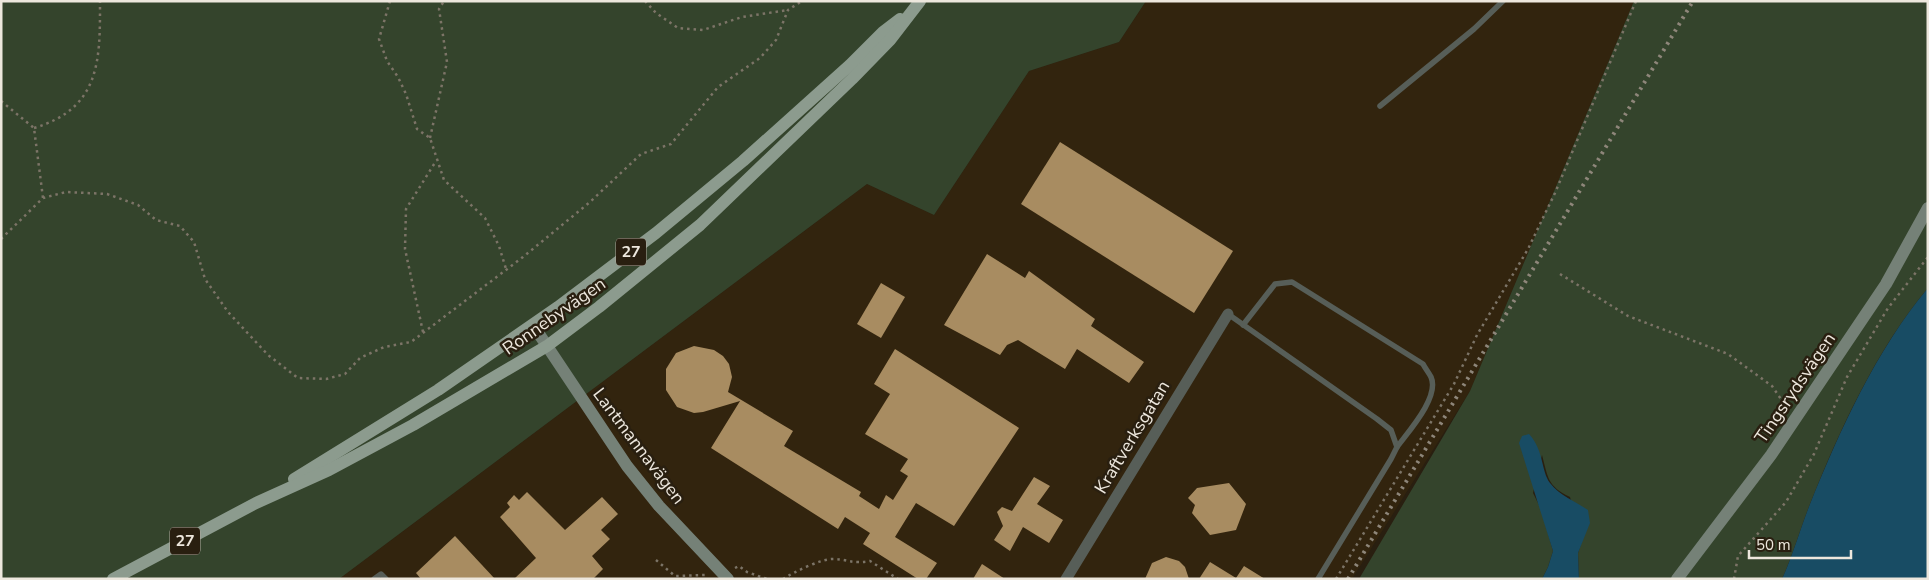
<svg xmlns="http://www.w3.org/2000/svg" width="1929" height="580" font-family="'Nunito Sans',sans-serif">
	<style>
		.built { fill: #32240e }
		.green { fill: #34442c }
		.water { fill: #184c64 }
		.building { fill: #a88c61 }
		.lines { fill: none; stroke-linecap: round; stroke-linejoin: round }
		.path { stroke: #7c7467; stroke-width: 2.5; stroke-dasharray: 2.5 4; stroke-linecap: butt }
		.lane { stroke: #575e58; stroke-width: 5.5 }
		.street { stroke: #575e58; stroke-width: 11 }
		.secondary { stroke: #758177; stroke-width: 12 }
		.primary { stroke: #8c9b8e; stroke-width: 12 }
		.rail { stroke: #8e867a; stroke-width: 4; stroke-dasharray: 2.5 5; stroke-linecap: butt }
		.labels { text-anchor: middle; dominant-baseline: central; stroke-width: 5; stroke-linejoin: round; paint-order: stroke }
		.shield { fill: #291f10; stroke: #b2aba0; stroke-width: 1 }
		.shield-label { font-size: 16px; font-weight: bold; fill: #ede7dd }
		.street-label { font-size: 18px; fill: #ede7dd; stroke: #291f10 }
	</style>
	<rect width="100%" height="100%" fill="#291f10"/>
	<!-- built -->
	<polygon class="built" points="1146,1 1634,1 1470,391 1352,579 339,579 867,184 934,215 1029,71 1119,42"/>
	<!-- green -->
	<g class="green">
		<polygon points="1,1 1146,1 1119,42 1029,71 934,215 867,184 339,579 1,579"/>
		<path d="M1634,1H1928V288C1876,350 1840,429 1810,504C1800,529 1793,555 1782,579H1579L1578,553L1582,541L1570,497C1547,486 1548,477 1542,455L1533,493L1541,509L1553,551L1548,567L1542,579H1359L1470,391Z"/>
	</g>
	<!-- water -->
	<g class="water">
		<path d="M1928,288V579H1782C1793,555 1800,529 1810,504C1840,430 1876,350 1928,288Z"/>
		<path d="M1529,434C1544,450 1541,471 1550,483C1559,495 1576,502 1588,510L1590,523L1578,553L1579,579H1542L1548,567L1553,551L1519,443L1522,436Z"/>
	</g>
	<!-- building -->
	<g class="building">
		<polygon points="1060,142 1233,251 1194,313 1021,204"/>
		<polygon points="987,254 1025,278 1029,271 1095,319 1091,326 1144,362 1129,383 1077,349 1065,369 1018,340 1007,345 1000,355 944,325"/>
		<polygon points="881,283 905,297 881,338 857,324"/>
		<polygon points="694,346 714,350 723,356 729,364 732,377 728,392 793,431 784,446 861,492 859,496 879,509 886,495 893,500 908,476 900,471 908,459 865,434 890,394 874,384 895,349 1019,428 954,526 916,503 895,537 937,563 926,579 918,579 863,544 870,533 845,517 838,529 711,448 740,401 703,412 694,413 677,407 666,390 666,369 676,353"/>
		<polygon points="1034,477 1050,486 1037,504 1063,520 1049,543 1023,527 1010,551 994,540 1003,526 997,512 1002,507 1012,511"/>
		<polygon points="1229,483 1246,504 1236,530 1210,535 1192,513 1195,505 1188,498 1197,488"/>
		<polygon points="527,492 565,530 602,497 618,514 601,530 610,539 592,556 603,569 593,579 514,579 536,558 500,517 510,507 507,503 514,495 519,500"/>
		<polygon points="455,536 495,579 421,579 416,573"/>
		<polygon points="1166,557 1179,561 1185,567 1189,579 1145,579 1152,563"/>
		<polygon points="1210,562 1236,578 1244,566 1265,579 1199,579"/>
		<polygon points="982,564 1005,579 973,579"/>
	</g>
	<g class="lines">
		<!-- path -->
		<g class="path">
			<polyline points="390,1 379,39 387,61 398,77 406,94 417,129 430,138 444,180 485,218 499,246 506,269"/>
			<polyline points="645,1 656,13 678,28 703,30 742,17 788,10"/>
			<polyline points="1,101 34,128 43,198"/>
			<path d="M34,128C101,108 100,60 100,1"/>
			<polyline points="430,138 447,62 439,9 444,1"/>
			<polyline points="1,239 43,198 66,192 107,194 138,205 156,220 180,226 194,242 205,279 228,312 268,355 298,378 326,379 345,374 360,358 384,347 411,342 523,257 590,202 641,154 671,144 718,87 760,58 776,40 788,10 802,1"/>
			<polyline points="1560,274 1628,316 1728,354 1772,386 1787,408"/>
			<polyline points="423,332 405,249 406,209 436,161"/>
			<polyline points="656,560 675,576 705,575"/>
			<polyline points="735,568 739,566 747,572 767,579"/>
			<path d="M783,579C794,572 822,558 835,559C850,560 852,564 870,561L898,579"/>
			<polyline points="1336,579 1454,384 1477,335 1528,249 1555,193 1636,1"/>
			<polyline points="1734,579 1738,556 1786,502 1814,454 1847,377 1888,308 1928,257"/>
		</g>
		<!-- lane -->
		<g class="lane">
			<polyline points="1380,106 1474,29 1503,1"/>
			<polyline points="1228,314 1377,419 1391,430 1397,447 1391,459 1318,579"/>
			<path d="M1243,325L1275,284L1292,282L1423,364C1425,368 1429,373 1431,377C1440,397 1408,432 1397,447"/>
			<polyline points="374,579 381,574 386,579"/>
		</g>
		<!-- street -->
		<polyline class="street" points="1066,579 1228,314"/>
		<!-- secondary -->
		<g class="secondary">
			<polyline points="533,325 627,466 659,506 728,579"/>
			<polyline points="1677,579 1771,455 1886,284 1928,208"/>
		</g>
		<!-- primary -->
		<g class="primary">
			<polyline points="294,479 438,390 558,307 656,233 743,161 850,65 883,32 900,19"/>
			<polyline points="113,579 256,503 329,470 413,425 547,346 599,307 700,225 852,79 890,40 920,1"/>
		</g>
		<!-- rail -->
		<polyline class="rail" points="1348,579 1693,1"/>
	</g>
	<g class="labels">
		<!-- shield labels -->
		<g class="shield">
			<rect x="616" y="238.5" width="30" height="27" rx="4"/>
			<rect x="170" y="527.5" width="30" height="27" rx="4"/>
		</g>
		<g class="shield-label">
			<text x="631" y="252">27</text>
			<text x="185" y="541">27</text>
		</g>
		<!-- street labels -->
		<g class="street-label">
			<text transform="translate(554 316) rotate(-35)">Ronnebyvägen</text>
			<text transform="translate(1795 388) rotate(-56)">Tingsrydsvägen</text>
			<text transform="translate(1132 437) rotate(-59)">Kraftverksgatan</text>
			<text transform="translate(639 446) rotate(53)">Lantmannavägen</text>
		</g>
	</g>
	<!-- border -->
	<rect width="1929" height="580" fill="none" stroke="#ede7dd" stroke-width="5"/>
	<!-- scale -->
	<path d="M1749 550v8h102v-8" fill="none" stroke="#ede7dd" stroke-width="2.5"/>
	<text x="1756" y="550" font-size="15" fill="#ede7dd" stroke="#291f10" stroke-width="4" paint-order="stroke">50 m</text>
</svg>
